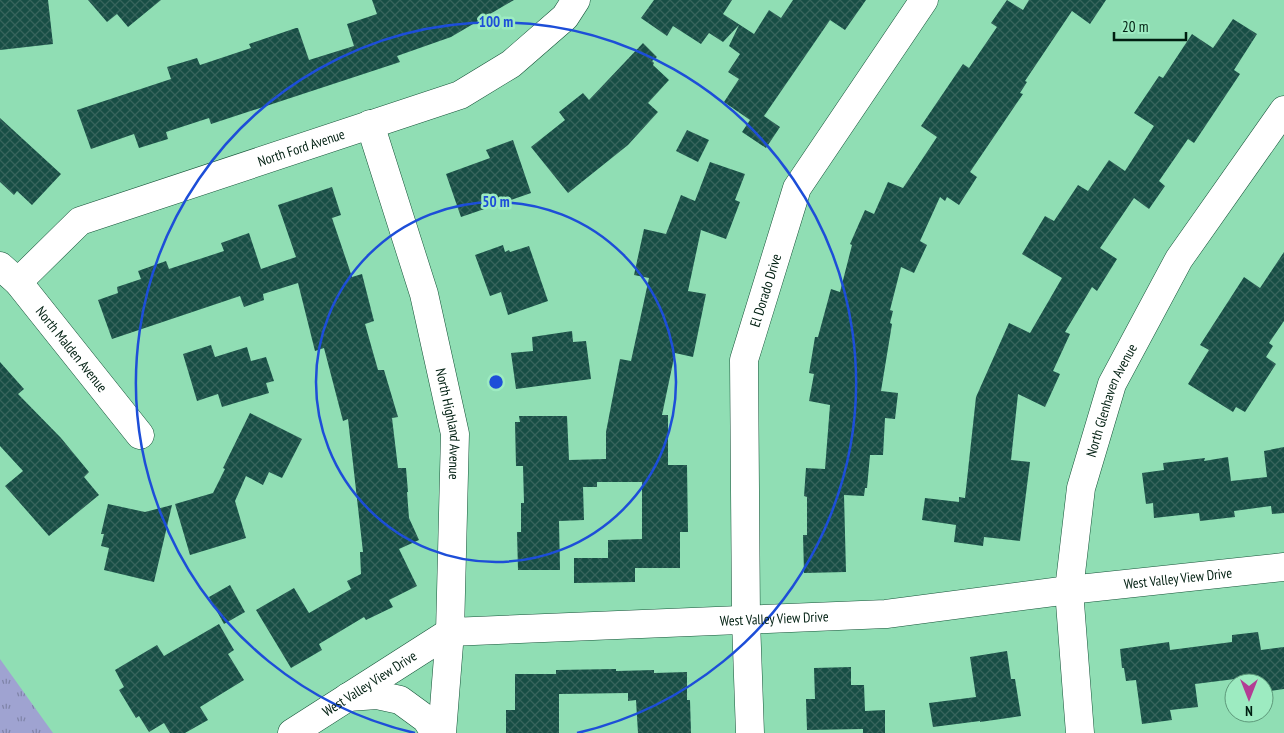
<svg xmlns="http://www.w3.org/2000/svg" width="1284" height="733" font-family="'PT Sans Narrow',sans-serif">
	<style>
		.grass { fill: url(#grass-tufts) }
		.building { fill: url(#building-cross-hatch) }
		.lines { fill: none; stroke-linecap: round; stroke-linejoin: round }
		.minor-casing { stroke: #155338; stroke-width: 29 }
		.minor { stroke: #fff; stroke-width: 28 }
		.ring { fill: none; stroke: #1d4ed8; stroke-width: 2.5 }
		.labels { text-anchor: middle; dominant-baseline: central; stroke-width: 5; stroke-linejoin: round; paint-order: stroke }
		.street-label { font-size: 14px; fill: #001f11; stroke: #9debc1 }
		.centre { fill: #1d4ed8; stroke: #9debc1; stroke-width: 2.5 }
		.ring-label { font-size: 15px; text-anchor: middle; font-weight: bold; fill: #1d4ed8; stroke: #9debc1; stroke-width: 5; stroke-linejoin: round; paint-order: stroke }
	</style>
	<defs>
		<pattern id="grass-tufts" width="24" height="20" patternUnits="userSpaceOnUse" patternTransform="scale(1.25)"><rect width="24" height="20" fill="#9fa3d1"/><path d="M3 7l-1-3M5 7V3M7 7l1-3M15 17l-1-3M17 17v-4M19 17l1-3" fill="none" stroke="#7f84a8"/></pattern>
		<pattern id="building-cross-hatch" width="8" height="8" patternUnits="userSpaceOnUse" patternTransform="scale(1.25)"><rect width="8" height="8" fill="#184e45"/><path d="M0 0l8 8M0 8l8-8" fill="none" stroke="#37645c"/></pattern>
	</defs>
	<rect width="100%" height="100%" fill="#90deb4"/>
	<!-- grass -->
	<polygon class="grass" points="0,659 53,733 0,733"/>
	<!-- building -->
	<g class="building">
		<polygon points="0,0 48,0 53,44 0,50"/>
		<polygon points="88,0 161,0 128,27 117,14 107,22"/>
		<polygon points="372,0 514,0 451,37 397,56 400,62 211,124 209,118 166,132 168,139 139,148 134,134 91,149 77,110 171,79 167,67 197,58 200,65 251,48 249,44 296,28 298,28 309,60 354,46 347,24 377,14"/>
		<polygon points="654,0 732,0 723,14 754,34 769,10 781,18 793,0 866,0 845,30 830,20 764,116 780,127 766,148 742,132 750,120 724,102 739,79 728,72 740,54 729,46 739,25 723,42 709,33 701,44 673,26 667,36 641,18"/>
		<polygon points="1007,0 1023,10 1029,0 1106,0 1090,24 1072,11 1025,81 1027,82 1020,93 1023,94 970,172 977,177 959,205 947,197 945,201 940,197 920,241 927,245 914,273 901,267 890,310 893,311 890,323 892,324 881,391 898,393 895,419 885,418 883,455 870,455 867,488 865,488 864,496 844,495 846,572 804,573 803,535 807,535 807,497 804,496 806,468 825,469 830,405 809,401 814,374 809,373 815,337 818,337 831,289 840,292 852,245 850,244 865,210 874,214 888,182 903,188 937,137 921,126 963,64 969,68 997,27 991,23"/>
		<polygon points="1233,19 1257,34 1234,70 1240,74 1194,143 1188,139 1159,181 1165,186 1149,209 1134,198 1100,248 1117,259 1097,291 1092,287 1065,332 1070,334 1053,371 1060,374 1045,407 1018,394 1011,460 1030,462 1020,541 984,537 983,546 954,542 956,525 922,520 925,498 959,502 959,497 965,498 976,397 1009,323 1030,333 1062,278 1022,254 1045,216 1054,221 1078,185 1088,191 1109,160 1125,171 1154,126 1134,113 1159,76 1163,78 1192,34 1213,48"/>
		<polygon points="643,43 657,57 652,61 654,63 653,65 669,80 648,103 658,112 628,145 568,193 531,147 565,120 559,112 583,93 589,100"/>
		<polygon points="0,118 61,174 32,205 17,191 14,195 0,182"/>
		<polygon points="687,130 709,140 698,162 676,151"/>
		<polygon points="513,140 531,193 461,217 446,174 490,158 486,150"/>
		<polygon points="710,162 745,174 735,200 740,202 726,239 701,230 688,291 706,294 693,357 675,353 662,415 668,415 668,465 687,465 688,532 680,532 680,568 635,568 635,582 574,583 574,558 608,558 608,540 642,539 642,482 597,482 597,487 583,487 584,520 559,521 560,570 518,570 517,532 521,532 521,503 524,503 523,466 516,466 515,422 520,422 519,416 567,416 569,460 606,459 606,432 620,359 631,361 649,278 634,275 644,229 666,234 681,195 695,201"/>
		<polygon points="332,187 341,215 332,218 352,277 362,274 374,321 365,324 378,370 384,370 398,417 392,418 398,468 406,468 408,492 407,492 409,518 419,540 399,549 417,586 389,600 393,607 366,620 364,617 319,644 322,650 291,668 256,610 294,588 309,613 351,589 347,581 361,574 360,552 363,552 348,419 343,421 324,348 315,351 298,283 263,294 264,300 244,307 240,296 112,339 98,300 118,293 117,287 141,279 138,271 166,261 169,269 224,251 221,243 249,233 261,269 296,257 278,205"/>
		<polygon points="503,245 505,252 509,250 510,252 529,246 548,301 508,315 501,292 490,296 475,255"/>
		<polygon points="1284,252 1284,321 1269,343 1273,346 1266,357 1276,364 1245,412 1236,407 1233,412 1188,384 1209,350 1200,345 1244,277 1260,288"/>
		<polygon points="572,331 573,342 586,341 591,379 516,389 511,353 533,351 532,337"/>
		<polygon points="211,345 215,357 247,347 251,361 266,357 274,381 266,383 269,393 222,407 218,394 197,401 183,354"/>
		<polygon points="0,362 24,389 18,394 61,438 89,472 84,477 99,495 49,536 5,486 23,471 0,446"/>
		<polygon points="250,413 302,439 282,478 269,472 263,485 246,476 235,501 246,538 190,555 175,504 213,493 225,469 223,468"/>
		<polygon points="1284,447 1284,513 1272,514 1271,506 1234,511 1235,517 1200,521 1199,513 1154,518 1153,503 1146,504 1142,473 1164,470 1163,463 1205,458 1204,461 1228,457 1231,481 1267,477 1264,451"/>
		<polygon points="108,504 145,512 172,505 154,582 104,570 109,548 101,546 104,534 101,534"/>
		<polygon points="230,585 245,612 224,624 209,597"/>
		<polygon points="219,624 234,650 228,654 244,680 200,707 208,720 185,733 170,733 164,723 149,732 139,716 136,718 119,690 124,687 115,670 157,645 164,656"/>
		<polygon points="1258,632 1261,650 1284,647 1284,689 1264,692 1264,683 1252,683 1251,677 1195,684 1198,707 1170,710 1172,720 1142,724 1136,680 1126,681 1124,668 1122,668 1120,649 1169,642 1170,650 1232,642 1232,635"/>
		<polygon points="1007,651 1011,679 1015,679 1021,716 980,722 980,721 933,727 929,703 976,697 970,657"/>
		<polygon points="851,667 851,685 864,685 865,711 885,710 885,733 863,733 863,729 807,730 806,699 815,699 814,668"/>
		<polygon points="616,669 616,671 654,670 654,673 687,672 687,700 690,700 691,733 638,733 636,700 628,701 628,693 559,694 559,733 506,733 506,710 515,710 515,674 556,674 556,670"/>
	</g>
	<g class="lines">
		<defs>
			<g id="minor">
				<path id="s1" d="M370,124L424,294L455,434L450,632L442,733"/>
				<path id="s2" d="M0,266L18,282L140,435"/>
				<path id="s3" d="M18,282L80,221L460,95L511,64L565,17L576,0"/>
				<polyline points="348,697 377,695 400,700 426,719 435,733"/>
				<path id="s4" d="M292,733L450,632L886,614L1069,590L1284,567"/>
				<path id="s5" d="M750,733L746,620L744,360L797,188L924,0"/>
				<path id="s6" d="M1080,733L1069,590L1081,488L1112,384L1179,259L1284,110"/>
			</g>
		</defs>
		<!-- minor casing -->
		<use href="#minor" class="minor-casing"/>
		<!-- minor -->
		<use href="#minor" class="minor"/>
	</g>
	<!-- distance rings -->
	<g class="ring">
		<circle cx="496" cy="382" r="180"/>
		<path d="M415 733A360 360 0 1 1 577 733"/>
	</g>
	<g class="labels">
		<!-- street labels -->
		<g class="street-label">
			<text stroke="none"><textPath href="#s3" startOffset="320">North Ford Avenue</textPath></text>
			<text stroke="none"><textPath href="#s5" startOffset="446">El Dorado Drive</textPath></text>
			<text stroke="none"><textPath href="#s2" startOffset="110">North Malden Avenue</textPath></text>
			<text stroke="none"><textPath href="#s6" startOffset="339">North Glenhaven Avenue</textPath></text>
			<text stroke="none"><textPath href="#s1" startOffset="311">North Highland Avenue</textPath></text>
			<text stroke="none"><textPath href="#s4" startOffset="918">West Valley View Drive</textPath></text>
			<text stroke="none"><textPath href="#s4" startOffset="512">West Valley View Drive</textPath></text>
			<text stroke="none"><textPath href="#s4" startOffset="92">West Valley View Drive</textPath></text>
		</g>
	</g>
	<circle cx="496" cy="382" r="8" class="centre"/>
	<g class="ring-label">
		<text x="496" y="27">100 m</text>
		<text x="496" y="207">50 m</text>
	</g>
	<!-- north arrow -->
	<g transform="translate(1249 698) rotate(180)"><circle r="24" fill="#9debc1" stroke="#5e997b"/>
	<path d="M0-4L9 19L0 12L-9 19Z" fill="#b33d94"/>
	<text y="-8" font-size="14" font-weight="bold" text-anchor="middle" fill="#001f11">N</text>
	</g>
	<!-- scale -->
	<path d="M1114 32v8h72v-8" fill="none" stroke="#001f11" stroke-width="2.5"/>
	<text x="1122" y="32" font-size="15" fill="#001f11" stroke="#9debc1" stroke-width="4" paint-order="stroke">20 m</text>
</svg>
